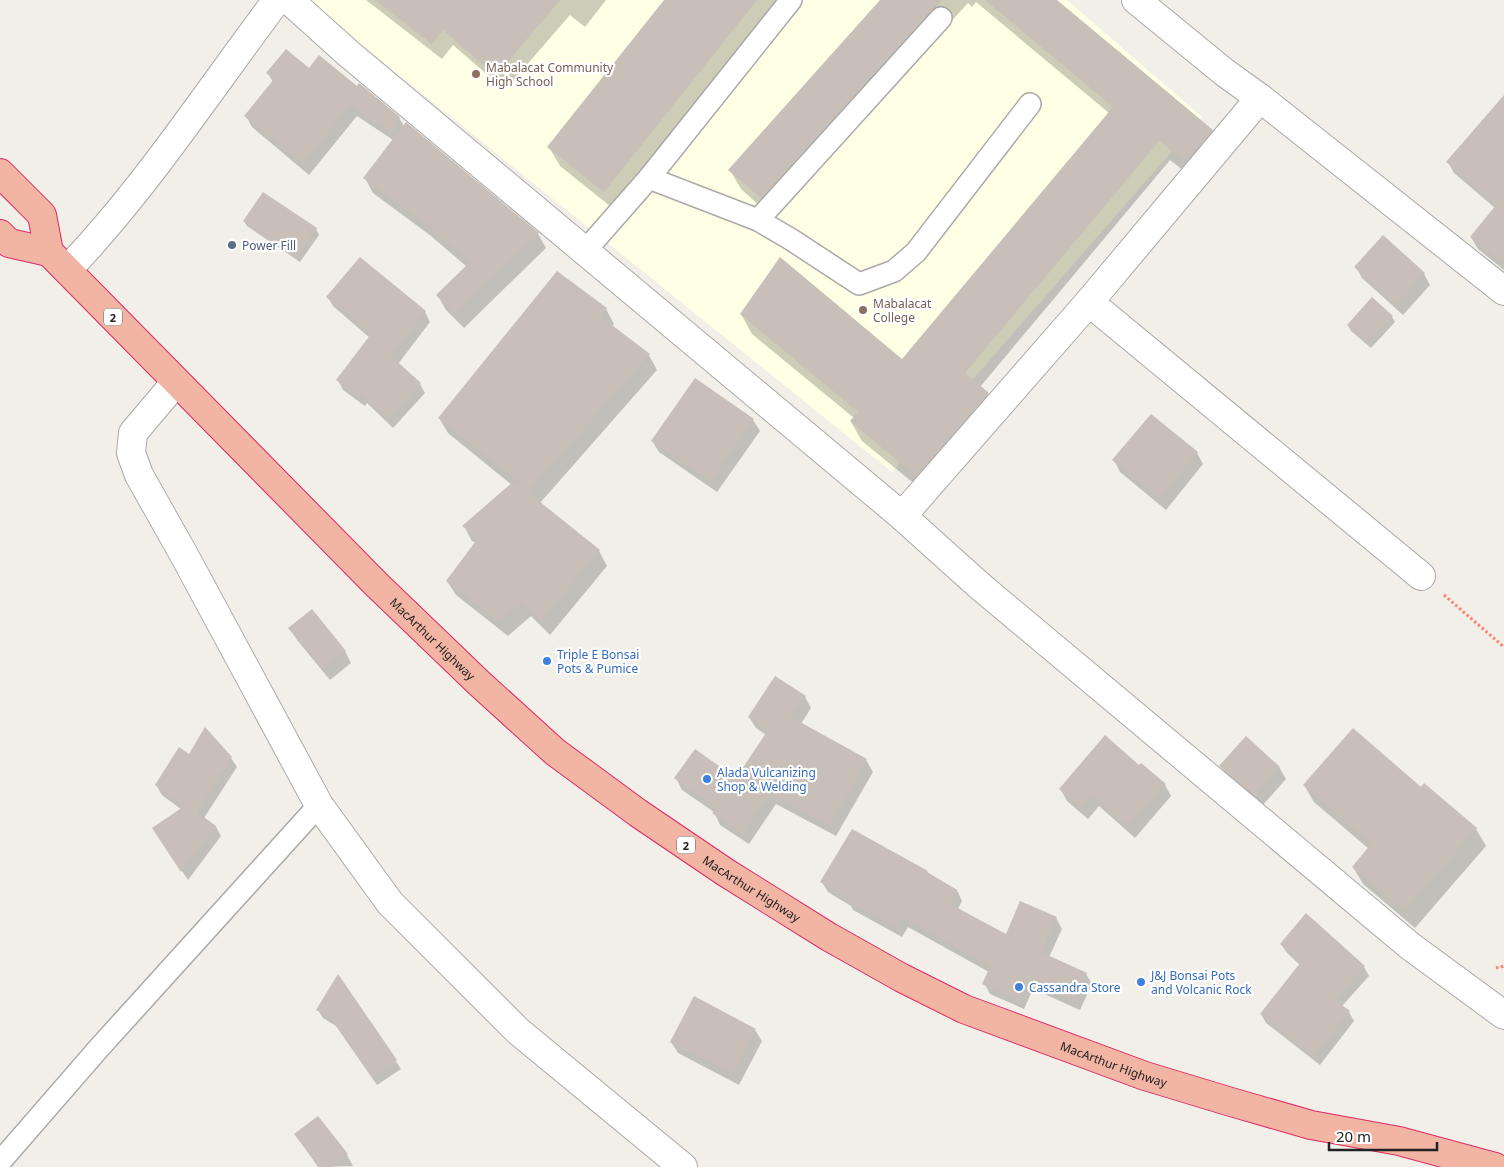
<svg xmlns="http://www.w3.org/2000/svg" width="1504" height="1167" font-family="'Noto Sans',sans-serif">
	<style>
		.education { fill: #ffffe5 }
		.shadow { fill: #0003 }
		.building { fill: #c7bfb8 }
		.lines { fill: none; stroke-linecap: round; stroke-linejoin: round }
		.service-casing { stroke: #a9a9a9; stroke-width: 24 }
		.minor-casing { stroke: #a9a9a9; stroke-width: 30 }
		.trunk-casing { stroke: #dc2a67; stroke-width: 30 }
		.path { stroke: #fa8072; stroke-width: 3; stroke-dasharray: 2.5 2.5; stroke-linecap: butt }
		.service { stroke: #fff; stroke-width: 21 }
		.minor { stroke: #fff; stroke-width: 28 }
		.trunk { stroke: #f2b4a3; stroke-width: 28 }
		.education-dot { fill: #8d6e63; stroke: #fff; stroke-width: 2 }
		.service-dot { fill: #5c6f8a; stroke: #fff; stroke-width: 2 }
		.shop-dot { fill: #3f7fe0; stroke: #fff; stroke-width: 2 }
		.labels { text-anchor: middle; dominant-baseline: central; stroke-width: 4.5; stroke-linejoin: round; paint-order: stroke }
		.shield { fill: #fff; stroke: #646464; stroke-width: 1 }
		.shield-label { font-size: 11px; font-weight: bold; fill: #222 }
		.education-label { font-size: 12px; fill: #785e54; stroke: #fff; text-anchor: start }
		.service-label { font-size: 12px; fill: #4e5e75; stroke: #fff; text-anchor: start }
		.street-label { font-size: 12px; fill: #222; stroke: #fff }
		.shop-label { font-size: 12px; fill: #366cbe; stroke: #fff; text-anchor: start }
	</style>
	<rect width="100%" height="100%" fill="#f2efe9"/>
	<!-- education -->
	<polygon class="education" points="306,0 1067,0 1202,117 892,472"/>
	<!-- shadow -->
	<g class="shadow">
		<polygon points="366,0 606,0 585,27 570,15 505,90 453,45 442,59"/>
		<polygon points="666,0 783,0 615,210 560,166 549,147"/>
		<polygon points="881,0 1056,0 1212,130 1223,150 1197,181 1170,160 980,387 988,394 999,413 928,495 862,441 851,422 854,418 752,334 741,314 903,360 1109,113 976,2 972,7 968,3 772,217 741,189 730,170"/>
		<polygon points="309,70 357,87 399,118 404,126 538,234 546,248 464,328 446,310 438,296 467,267 431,236 373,193 365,178 393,140 357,116 309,175 252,127 246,116 273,82 268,73"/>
		<polygon points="1504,97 1504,270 1478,249 1471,237 1495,208 1454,173 1448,162"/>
		<polygon points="244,221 316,229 319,235 300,262 247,226"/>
		<polygon points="1356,267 1424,274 1430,285 1403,315 1362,278"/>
		<polygon points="328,297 425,312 430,322 398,364 420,384 425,393 393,428 367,403 365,406 343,390 338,380 370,338 333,306"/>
		<polygon points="606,309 614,324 612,327 649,355 657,370 540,503 599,551 607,566 550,635 531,616 508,636 456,595 447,581 476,543 472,541 464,526 512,485 448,433 439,418"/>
		<polygon points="1392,317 1395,322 1371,348 1351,331 1348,325"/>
		<polygon points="753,420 760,431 717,492 659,452 652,441"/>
		<polygon points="1197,453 1203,464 1166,510 1120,472 1114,460"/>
		<polygon points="290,629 345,651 351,663 330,680 297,640"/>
		<polygon points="805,697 811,708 801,724 866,760 873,772 836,836 776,804 749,844 720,825 714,812 682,790 676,778 737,779 766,735 756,728 749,717"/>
		<polygon points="190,755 231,758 237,767 204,818 216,827 221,836 188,880 160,838 182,810 162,795 156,785"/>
		<polygon points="1139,766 1165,785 1171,796 1135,838 1099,806 1088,819 1067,801 1061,790"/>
		<polygon points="1221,766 1279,767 1286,779 1262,806 1227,777"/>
		<polygon points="1304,785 1421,788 1424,785 1476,829 1486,846 1415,928 1363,884 1353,867 1369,849 1314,802"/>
		<polygon points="853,830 927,872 929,874 957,890 962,901 958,909 1006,936 1056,918 1062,929 1049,957 1086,974 1092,984 1080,1010 1033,989 1024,1009 990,994 984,983 989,972 908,927 902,937 853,910 851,906 828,892 822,882"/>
		<polygon points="1281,944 1364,967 1369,976 1342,1006 1349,1012 1354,1021 1320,1065 1266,1023 1261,1014 1300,965 1287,953"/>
		<polygon points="338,976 401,1069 377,1085 336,1026 323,1018 318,1010"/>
		<polygon points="755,1030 762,1041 739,1085 678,1053 671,1042"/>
		<polygon points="296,1135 347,1155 353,1166 318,1167"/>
	</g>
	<!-- building -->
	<g class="building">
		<polygon points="375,0 560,0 496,76 443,30 432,44"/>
		<polygon points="664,0 757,0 604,192 547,147"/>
		<polygon points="880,0 943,0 932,10 761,198 728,170"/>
		<polygon points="985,0 1057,0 1213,130 1186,162 1159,141 965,373 989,393 916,476 850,421 858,412 740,314 780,257 902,359 1113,107"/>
		<polygon points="286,49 309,68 319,55 357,86 359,83 400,117 391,133 350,106 303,164 244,116 274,79 266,73"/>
		<polygon points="1504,95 1504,265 1470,237 1496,205 1446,162"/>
		<polygon points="406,122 539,233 455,315 436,295 470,262 421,221 363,178"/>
		<polygon points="263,192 317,228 296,258 243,221"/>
		<polygon points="1383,235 1425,273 1396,305 1354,267"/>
		<polygon points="360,257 426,311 391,356 421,383 388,419 361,395 359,397 336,380 371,334 326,297"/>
		<polygon points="557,271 607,308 600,316 650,354 529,491 438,418"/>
		<polygon points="1372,297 1393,316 1367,343 1347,325"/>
		<polygon points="695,378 754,419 711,482 651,441"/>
		<polygon points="1151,414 1198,452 1159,499 1112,460"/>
		<polygon points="514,481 600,550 541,622 522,603 499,622 446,581 478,538 462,526"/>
		<polygon points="312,609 346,651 323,669 288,628"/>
		<polygon points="775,676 806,696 791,717 867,759 830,826 769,794 742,834 712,813 716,808 674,778 695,749 736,778 768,730 748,717"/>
		<polygon points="205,727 232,757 197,812 216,826 181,872 152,828 183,807 155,785 179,747 189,754"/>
		<polygon points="1353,728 1421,787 1424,783 1477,828 1405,912 1352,867 1371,844 1303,785"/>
		<polygon points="1105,735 1139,765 1141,763 1166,784 1128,827 1092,796 1081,808 1059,789"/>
		<polygon points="1246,736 1280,767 1255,796 1219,766"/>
		<polygon points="852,829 928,871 927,872 957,890 950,904 1006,934 1020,901 1057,917 1041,952 1087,973 1074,1001 1027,980 1018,1000 982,984 990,967 902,917 896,928 846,900 847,898 820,882"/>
		<polygon points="1306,913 1365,966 1335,1000 1350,1011 1314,1057 1260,1014 1301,962 1280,944"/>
		<polygon points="338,974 397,1060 372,1077 330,1017 316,1010"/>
		<polygon points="694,996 756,1029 732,1074 670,1042"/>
		<polygon points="318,1116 348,1154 331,1167 319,1167 294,1134"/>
	</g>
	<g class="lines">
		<defs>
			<g id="service">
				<polyline points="649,178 758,220 792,240 859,284 894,271 916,252 1030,104"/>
				<polyline points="758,220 941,18"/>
				<polyline points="585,251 649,178 791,0"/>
				<polyline points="0,1162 99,1048 319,805"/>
			</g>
			<g id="minor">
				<polyline points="289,0 349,54 902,516 981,587 1410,946 1504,1015"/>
				<polyline points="1136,0 1224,72 1260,98 1504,291"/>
				<path d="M67,270C145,189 209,90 277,0"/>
				<polyline points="1089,302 1421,576"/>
				<polyline points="176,382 133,433 131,453 139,475 183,553 319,805 390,903 518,1031 683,1167"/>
				<polyline points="902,516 1089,302 1260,98"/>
			</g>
			<g id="trunk">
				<path id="s1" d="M0,173L42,215L49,252L377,585L479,683L555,752L638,813L725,872L829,937L902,978L964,1009L1145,1076L1231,1102L1311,1125L1399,1141L1495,1167"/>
				<polyline points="0,234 9,243 49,252"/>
			</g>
		</defs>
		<!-- service casing -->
		<use href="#service" class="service-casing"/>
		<!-- minor casing -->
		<use href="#minor" class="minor-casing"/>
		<!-- trunk casing -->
		<use href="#trunk" class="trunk-casing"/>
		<!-- path -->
		<g class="path">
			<polyline points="1444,595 1504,647"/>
			<polyline points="1496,968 1504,966"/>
		</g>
		<!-- service -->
		<use href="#service" class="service"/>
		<!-- minor -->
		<use href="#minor" class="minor"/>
		<!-- trunk -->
		<use href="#trunk" class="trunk"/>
	</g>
	<!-- markers -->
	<g class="education-dot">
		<circle cx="476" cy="74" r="5"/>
		<circle cx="863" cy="310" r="5"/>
	</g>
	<circle class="service-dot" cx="232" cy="245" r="5"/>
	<g class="shop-dot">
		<circle cx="547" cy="661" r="5"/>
		<circle cx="707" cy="779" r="5"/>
		<circle cx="1141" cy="982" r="5"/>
		<circle cx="1019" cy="987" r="5"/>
	</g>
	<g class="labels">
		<!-- shield labels -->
		<g class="shield">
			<rect x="104" y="308.5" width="18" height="17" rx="4"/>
			<rect x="677" y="836.5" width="18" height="17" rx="4"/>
		</g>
		<g class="shield-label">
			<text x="113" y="317">2</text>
			<text x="686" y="845">2</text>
		</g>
		<!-- education labels -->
		<g class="education-label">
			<text x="486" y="67">Mabalacat Community<tspan x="486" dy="14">High School</tspan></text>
			<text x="873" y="303">Mabalacat<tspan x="873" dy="14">College</tspan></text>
		</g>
		<!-- service labels -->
		<g class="service-label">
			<text x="242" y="245">Power Fill</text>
		</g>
		<!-- street labels -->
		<g class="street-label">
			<text stroke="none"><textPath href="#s1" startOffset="642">MacArthur Highway</textPath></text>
			<text stroke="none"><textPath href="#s1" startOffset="1048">MacArthur Highway</textPath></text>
			<text stroke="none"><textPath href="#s1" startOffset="1452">MacArthur Highway</textPath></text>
		</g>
		<!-- shop labels -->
		<g class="shop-label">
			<text x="557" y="654">Triple E Bonsai<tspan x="557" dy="14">Pots &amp; Pumice</tspan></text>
			<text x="717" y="772">Alada Vulcanizing<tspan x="717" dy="14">Shop &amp; Welding</tspan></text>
			<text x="1151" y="975">J&amp;J Bonsai Pots<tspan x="1151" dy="14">and Volcanic Rock</tspan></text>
			<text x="1029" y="987">Cassandra Store</text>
		</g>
	</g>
	<!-- scale -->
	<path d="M1329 1142v8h108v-8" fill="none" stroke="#222222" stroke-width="2.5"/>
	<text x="1336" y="1142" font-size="15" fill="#222222" stroke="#ffffff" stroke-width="4" paint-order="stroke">20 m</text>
</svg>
